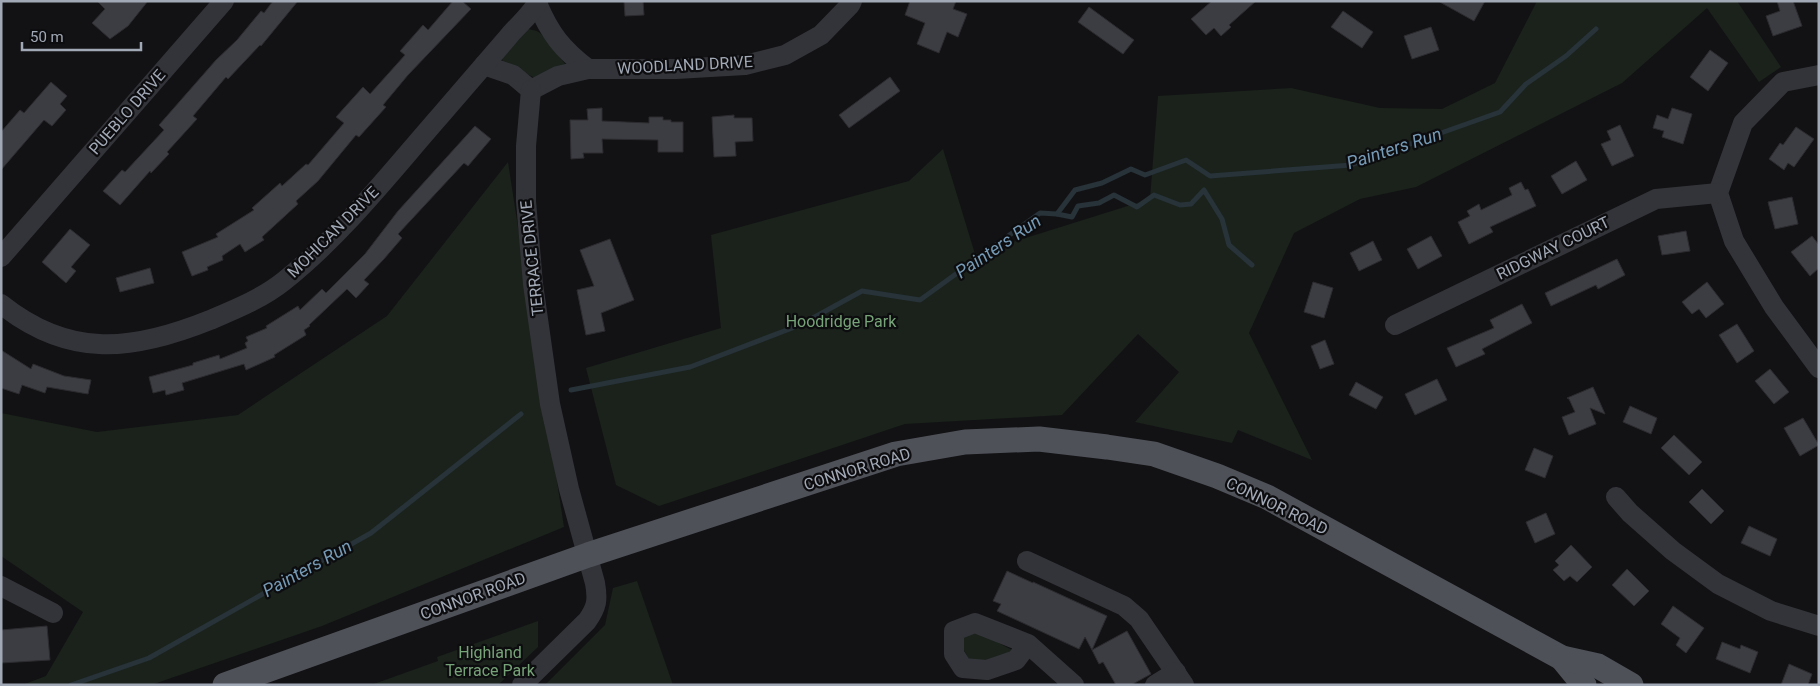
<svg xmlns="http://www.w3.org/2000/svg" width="1820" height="686" font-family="Roboto,sans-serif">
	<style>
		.green { fill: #1a221b }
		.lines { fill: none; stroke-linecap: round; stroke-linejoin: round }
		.stream { stroke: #273239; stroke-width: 5 }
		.building { fill: #3c3d42; stroke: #2c2c30 }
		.minor { stroke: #333439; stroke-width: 20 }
		.major { stroke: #4f5159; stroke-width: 25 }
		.labels { text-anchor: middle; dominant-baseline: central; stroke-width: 4.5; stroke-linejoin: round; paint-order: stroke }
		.street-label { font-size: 16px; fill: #a2a9b6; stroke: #0d0d0f }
		.park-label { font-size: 16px; fill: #77a378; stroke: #0d0d0f }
		.water-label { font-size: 18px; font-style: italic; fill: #769ab5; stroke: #0d0d0f }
	</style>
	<rect width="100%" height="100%" fill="#121214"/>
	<!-- green -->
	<g class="green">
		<polygon points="1537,1 1737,1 1781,67 1759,82 1707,8 1622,83 1416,187 1360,199 1294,233 1249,333 1312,460 1238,430 1232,443 1135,422 1179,372 1138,334 1062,415 905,424 659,506 616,485 586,368 721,328 711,235 909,181 943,149 975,254 1150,199 1158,96 1291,88 1380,108 1442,109 1495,83"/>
		<path d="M528,29C533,30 536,30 540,33C542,34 564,62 565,64L535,78L503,62L502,59Z"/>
		<polygon points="508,162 564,527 322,626 151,685 22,685 46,676 83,612 1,556 1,413 97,432 238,415 387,316"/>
		<polygon points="637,581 673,685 545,685 605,625 613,588"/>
		<polygon points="538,621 538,647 498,685 371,685 438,661 437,657"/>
		<polygon points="980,633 1012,650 1011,655 979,661 970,661 960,643 964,635"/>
	</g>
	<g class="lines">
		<!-- stream -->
		<g class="stream">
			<polyline points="1057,214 1072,217 1078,206 1099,203 1114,195 1137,207 1154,195 1180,205 1191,204 1204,190 1222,219 1229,245 1252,265"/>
			<polyline points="571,390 690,367 800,325 862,291 920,300 1040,213 1057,214 1075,190 1102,183 1131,169 1145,175 1186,160 1210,176 1351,165 1500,112 1526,84 1566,56 1596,29"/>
			<polyline points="71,685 149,658 371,533 521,414"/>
		</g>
	</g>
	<!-- building -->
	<g class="building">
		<polygon points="97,1 148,1 128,26 110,39 92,23 105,9"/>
		<polygon points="273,1 298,1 261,46 260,45 228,79 226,77 193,116 197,119 167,152 169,154 151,173 150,171 120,205 103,191 122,170 125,172 164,130 159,125 216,60 237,40 261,11 264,13"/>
		<polygon points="453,1 462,1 471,9 408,75 383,105 386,107 359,137 356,135 318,181 296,201 298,204 262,237 264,240 245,252 240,244 222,256 223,260 207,267 208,270 192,276 182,252 218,237 216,234 254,210 252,208 280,183 282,186 306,164 308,165 344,123 336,117 363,87 370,94 405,55 400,51 423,25 428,30"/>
		<polygon points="624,1 643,1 644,15 625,16"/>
		<polygon points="910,1 956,1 953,9 967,14 958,37 947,32 939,53 917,44 925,23 905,15"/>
		<polygon points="1212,1 1256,1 1229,25 1231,27 1221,36 1214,28 1206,35 1191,19"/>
		<polygon points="1438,1 1485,1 1474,21"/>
		<polygon points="1777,1 1793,1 1802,26 1773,36 1766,16 1780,11"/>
		<polygon points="1089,7 1134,40 1123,54 1078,22"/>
		<polygon points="1343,11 1373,32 1362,48 1331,27"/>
		<polygon points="1431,27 1439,50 1412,59 1404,36"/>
		<polygon points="1710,50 1728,63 1708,91 1690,77"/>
		<polygon points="890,77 900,91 849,128 839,115"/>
		<polygon points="51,82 67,96 60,104 66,110 52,126 44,120 1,170 1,132 20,110 24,113"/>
		<polygon points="602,108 602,121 649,123 649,117 663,117 663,120 671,120 671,122 683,122 683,152 658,152 658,140 602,139 603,153 583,153 584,158 571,159 570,120 588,120 587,109"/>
		<polygon points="1672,108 1692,114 1683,144 1662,137 1664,131 1653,128 1657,115 1668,119"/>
		<polygon points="734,115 734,118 752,118 753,141 735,142 736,156 714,157 712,117"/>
		<polygon points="1620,125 1634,156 1612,166 1601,144 1611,140 1607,131"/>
		<polygon points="475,126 491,139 468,166 464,163 398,234 402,238 384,259 364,280 369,284 356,298 347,289 309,325 310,326 304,330 306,335 274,355 275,357 246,370 244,364 182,383 184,390 166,395 165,390 153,393 149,377 193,365 193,363 219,355 220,359 247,348 245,343 248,341 246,337 267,328 266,326 298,306 300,310 322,289 326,293 365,254 398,211"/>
		<polygon points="1796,127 1814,139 1794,167 1788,163 1784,170 1769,159 1780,143 1783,145"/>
		<polygon points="1576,161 1587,180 1562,194 1551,176"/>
		<polygon points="1521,182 1525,190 1528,189 1536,206 1490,227 1493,232 1469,244 1458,222 1470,216 1467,211 1479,204 1481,210 1512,195 1509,188"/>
		<polygon points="1792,197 1798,224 1775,229 1768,202"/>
		<polygon points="70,229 90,245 71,267 76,271 66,283 42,262"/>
		<polygon points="1686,231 1690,251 1662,255 1658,236"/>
		<polygon points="1431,236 1442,256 1418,269 1407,249"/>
		<polygon points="1812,236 1819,245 1819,268 1810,276 1791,252"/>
		<polygon points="610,239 634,300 601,313 605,331 586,335 577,290 594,286 580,250"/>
		<polygon points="1373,241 1382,260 1359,271 1350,253"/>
		<polygon points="1617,259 1625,275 1598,289 1596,285 1551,306 1545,293"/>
		<polygon points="150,268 154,283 120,292 116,278"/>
		<polygon points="1313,282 1333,288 1324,318 1304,312"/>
		<polygon points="1707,282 1724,304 1706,318 1699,309 1692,314 1682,302"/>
		<polygon points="1522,304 1532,323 1482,349 1485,354 1456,367 1447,348 1494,328 1490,320"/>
		<polygon points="1737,324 1754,351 1737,363 1719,335"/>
		<polygon points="1325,340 1334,364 1320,369 1311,346"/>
		<polygon points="1,350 31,369 33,364 64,376 91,380 88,394 47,387 45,393 22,385 19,394 1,388"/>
		<polygon points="1770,369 1789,392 1774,404 1755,381"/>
		<polygon points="1437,379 1447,400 1415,415 1405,394"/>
		<polygon points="1356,382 1383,397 1376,409 1349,395"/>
		<polygon points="1593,387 1605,414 1590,408 1596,424 1569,435 1562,417 1575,412 1569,399 1567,398"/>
		<polygon points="1630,406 1657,418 1651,434 1623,422"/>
		<polygon points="1803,418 1819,445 1800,456 1784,428"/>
		<polygon points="1674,435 1702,462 1689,475 1661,448"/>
		<polygon points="1534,448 1553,456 1545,478 1525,470"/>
		<polygon points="1702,489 1724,511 1711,524 1689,502"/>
		<polygon points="1546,513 1555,534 1535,543 1526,522"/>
		<polygon points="1749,526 1777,539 1770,556 1741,543"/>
		<polygon points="1571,545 1592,567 1577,582 1570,576 1564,581 1553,570 1559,565 1555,561"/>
		<polygon points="1627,569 1649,591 1634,606 1612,585"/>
		<polygon points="1007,571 1033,583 1033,582 1107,616 1092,650 1085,637 1079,649 997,611 1001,604 993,601"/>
		<polygon points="1673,606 1704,628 1686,653 1676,645 1680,638 1661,624"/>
		<polygon points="47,626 50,660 1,663 1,630"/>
		<polygon points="1127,631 1151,674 1131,685 1116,685 1103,662 1099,664 1092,650"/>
		<polygon points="1722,642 1740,649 1741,645 1758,652 1750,673 1716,659"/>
		<polygon points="1789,664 1812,674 1808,685 1781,685"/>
	</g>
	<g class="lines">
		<!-- minor -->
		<g class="minor">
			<path d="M537,3C550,34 562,49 588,69"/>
			<polyline points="484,65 513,75 531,90"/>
			<polyline points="1819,75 1783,82 1743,123 1718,193 1734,241 1774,307 1819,368"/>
			<polyline points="531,90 558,76 588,69 676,69 745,65 785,55 821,35 850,5 852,1"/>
			<polyline points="1,257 224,1"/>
			<path d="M1,304C70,359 133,351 210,320C236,309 263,298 284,281C343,234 390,173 440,116C463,89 486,63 509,36C518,25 532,14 538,1"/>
			<polyline points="1395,325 1656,199 1718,193"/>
			<polyline points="1616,497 1630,513 1673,551 1718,584 1771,611 1819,626"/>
			<polyline points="1027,561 1124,606 1139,619 1184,685"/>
			<polyline points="1,586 53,613"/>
			<polyline points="1028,644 1016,660 987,670 963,668 954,654 954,631 975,623 1028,644 1074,685"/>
			<path d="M522,685L587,621C597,607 598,600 595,583L569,489L550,404L533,284L526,201V146L531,90"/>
			<polyline points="1155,685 1176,672"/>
		</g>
		<!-- major -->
		<g class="major">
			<polyline points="1562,658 1584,685"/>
			<polyline points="225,685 588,555 896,454 965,442 1039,439 1107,447 1154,454 1217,476 1267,497 1562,658 1598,666 1631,685"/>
		</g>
	</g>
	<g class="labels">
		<!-- street labels -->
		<g class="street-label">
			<text transform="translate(685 65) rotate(-3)">WOODLAND DRIVE</text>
			<text transform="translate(127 112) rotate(-49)">PUEBLO DRIVE</text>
			<text transform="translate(333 232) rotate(-45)">MOHICAN DRIVE</text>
			<text transform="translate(1553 248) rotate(-26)">RIDGWAY COURT</text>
			<text transform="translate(532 258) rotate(-96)">TERRACE DRIVE</text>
			<text transform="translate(857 469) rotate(-17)">CONNOR ROAD</text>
			<text transform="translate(1277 506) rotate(26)">CONNOR ROAD</text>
			<text transform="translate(473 596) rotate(-20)">CONNOR ROAD</text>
		</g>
		<!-- park labels -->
		<g class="park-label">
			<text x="841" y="321">Hoodridge Park</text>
			<text x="490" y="652">Highland<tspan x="490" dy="18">Terrace Park</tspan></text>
		</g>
		<!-- water labels -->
		<g class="water-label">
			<text transform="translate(1394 148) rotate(-18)">Painters Run</text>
			<text transform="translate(998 246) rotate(-34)">Painters Run</text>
			<text transform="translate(307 568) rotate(-29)">Painters Run</text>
		</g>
	</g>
	<!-- border -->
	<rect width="1820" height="686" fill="none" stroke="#a2a9b6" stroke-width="5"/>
	<!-- scale -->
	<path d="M22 42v8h119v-8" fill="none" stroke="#a2a9b6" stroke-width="2.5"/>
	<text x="30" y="42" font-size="15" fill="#a2a9b6" stroke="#0d0d0f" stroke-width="4" paint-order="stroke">50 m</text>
</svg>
